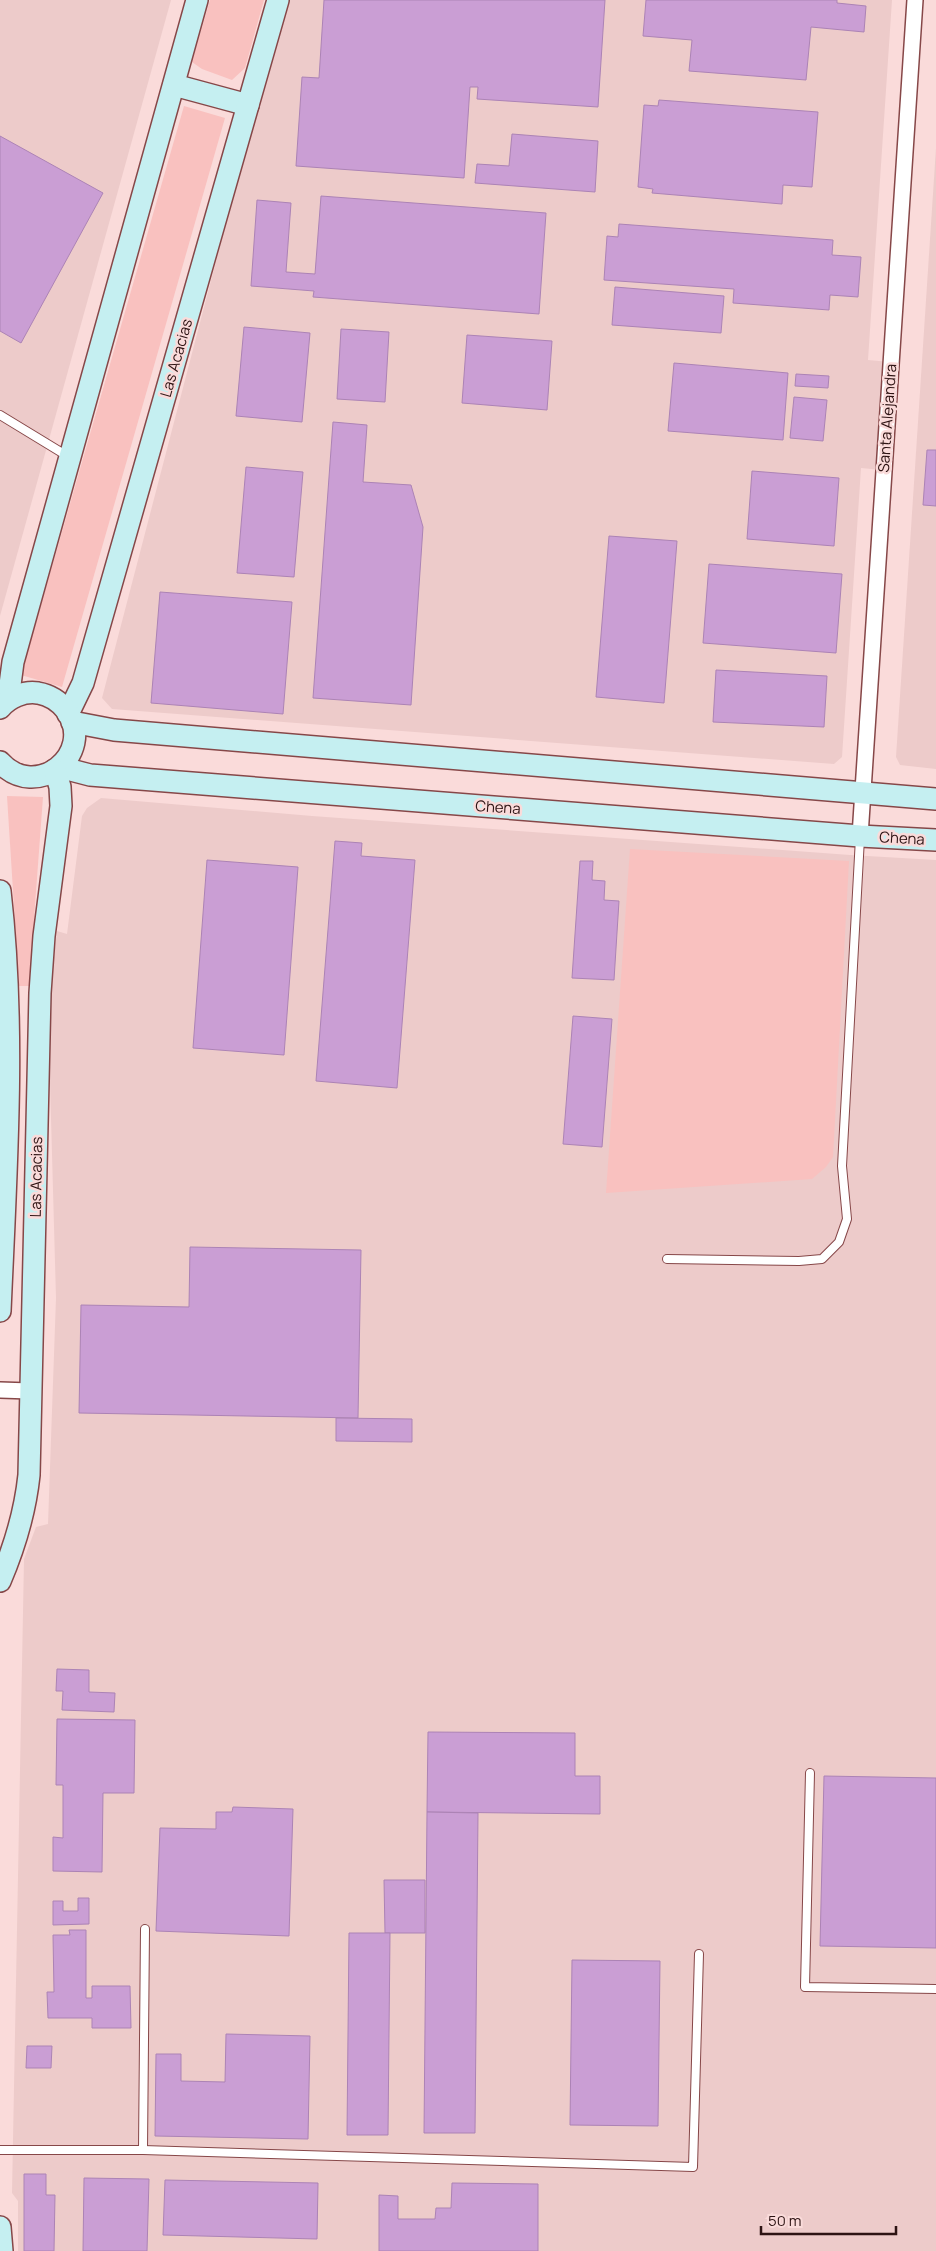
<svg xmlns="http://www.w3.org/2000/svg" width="936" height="2251" font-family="Manrope,sans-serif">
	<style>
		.built { fill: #edcbca }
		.green { fill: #f9c1bf }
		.building { fill: #ca9ed4; stroke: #ac83b5 }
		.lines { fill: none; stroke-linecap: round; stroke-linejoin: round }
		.lane-casing { stroke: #864748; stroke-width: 10 }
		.street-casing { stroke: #864748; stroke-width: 18 }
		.secondary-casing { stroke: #864748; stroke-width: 24 }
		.lane { stroke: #fff; stroke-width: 8 }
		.street { stroke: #fff; stroke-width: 15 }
		.secondary { stroke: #c5eff1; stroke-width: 21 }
		.labels { text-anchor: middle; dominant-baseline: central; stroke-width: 5; stroke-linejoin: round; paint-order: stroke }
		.street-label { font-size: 15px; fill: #2d1313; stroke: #fadbda }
	</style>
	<rect width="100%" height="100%" fill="#fadbda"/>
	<!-- built -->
	<g class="built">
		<polygon points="0,0 171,0 0,616"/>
		<polygon points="287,0 892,0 868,360 890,362 882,470 861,468 842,757 834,764 112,709 102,698 261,89"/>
		<polygon points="936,148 936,769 900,765 896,757"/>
		<polygon points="101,798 312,816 850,855 936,860 936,2251 18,2251 18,2201 12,2193 24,1559 36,1527 48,1524 56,1298 48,1010 57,931 67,934 82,816 87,808"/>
	</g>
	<!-- green -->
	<g class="green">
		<polygon points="210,0 264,0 245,68 232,80 202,69 192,62"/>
		<polygon points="184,106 225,118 62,687 21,675"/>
		<polygon points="7,796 43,797 29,986 19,986"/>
		<polygon points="630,849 849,861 833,1157 826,1167 812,1179 606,1193"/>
	</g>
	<!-- building -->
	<g class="building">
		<polygon points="324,0 605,0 598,107 477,99 478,87 470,87 464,178 296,166 302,77 319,78"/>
		<polygon points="646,0 837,0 837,3 866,6 864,32 811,27 806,80 689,71 692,40 643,36"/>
		<polygon points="659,100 818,112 812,187 783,185 782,204 652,193 653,189 638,187 644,105 658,106"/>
		<polygon points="512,134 598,141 595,192 475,183 477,164 509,166"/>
		<polygon points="0,136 103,193 21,343 0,331"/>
		<polygon points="321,196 546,213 539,314 313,297 314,291 251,286 257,200 291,203 286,272 315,274"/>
		<polygon points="619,224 833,240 832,255 861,257 858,297 830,295 829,310 733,303 734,289 604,280 607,236 618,237"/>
		<polygon points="615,287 724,296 721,333 612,325"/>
		<polygon points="244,327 310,333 302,422 236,416"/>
		<polygon points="341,329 389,332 385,402 337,399"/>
		<polygon points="467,335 552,341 547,410 462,403"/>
		<polygon points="674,363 788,373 783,440 668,431"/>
		<polygon points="796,374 829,376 828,388 795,386"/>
		<polygon points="794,397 827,400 823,441 790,438"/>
		<polygon points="333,422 367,425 363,482 411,485 423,527 411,705 313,698"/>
		<polygon points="927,450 936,450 936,506 923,505"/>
		<polygon points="246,467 303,472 294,577 237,573"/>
		<polygon points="752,471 839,478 834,546 747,539"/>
		<polygon points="609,536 677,541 664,703 596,697"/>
		<polygon points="709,564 842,574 836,653 703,643"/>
		<polygon points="160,592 292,602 283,714 151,703"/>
		<polygon points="716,670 827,676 824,727 713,722"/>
		<polygon points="335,841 362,843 361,856 415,860 397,1088 316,1081"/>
		<polygon points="207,860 298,867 284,1055 193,1048"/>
		<polygon points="580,861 593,861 592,880 605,881 604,900 619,901 614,980 572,978"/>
		<polygon points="573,1016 612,1019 602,1147 563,1144"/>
		<polygon points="190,1247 361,1250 358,1418 79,1413 81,1305 189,1307"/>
		<polygon points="336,1418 412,1419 412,1442 336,1441"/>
		<polygon points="57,1669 89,1670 89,1692 115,1693 114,1712 62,1710 63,1691 56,1691"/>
		<polygon points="57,1719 135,1720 134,1793 103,1793 102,1872 53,1871 53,1837 63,1838 63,1785 56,1785"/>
		<polygon points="428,1732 575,1733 575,1776 600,1776 600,1814 427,1812"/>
		<polygon points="824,1776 936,1778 936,1948 820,1946"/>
		<polygon points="233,1807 293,1809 289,1936 156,1931 160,1828 216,1829 216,1812 232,1812"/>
		<polygon points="427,1812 478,1813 475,2133 424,2133"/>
		<polygon points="384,1880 425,1880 425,1933 385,1933"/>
		<polygon points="78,1898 89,1898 89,1924 53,1925 53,1901 63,1901 63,1911 78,1911"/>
		<polygon points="69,1930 86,1930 86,1998 92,1998 92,1986 130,1986 131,2028 92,2028 92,2018 48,2018 47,1992 54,1992 53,1935 70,1935"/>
		<polygon points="349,1933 390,1933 388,2135 347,2135"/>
		<polygon points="572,1960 660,1961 658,2126 570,2125"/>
		<polygon points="226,2034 310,2036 308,2139 155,2136 156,2054 181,2054 181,2081 225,2082"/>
		<polygon points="27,2046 52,2046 51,2068 26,2068"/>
		<polygon points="24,2174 46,2174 46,2195 55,2195 54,2251 24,2251"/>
		<polygon points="84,2178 149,2179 147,2251 83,2251"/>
		<polygon points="165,2180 318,2183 317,2239 163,2235"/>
		<polygon points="452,2183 538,2184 538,2251 379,2251 379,2195 398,2196 398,2219 435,2219 436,2208 451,2208"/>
	</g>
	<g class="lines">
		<defs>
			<g id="lane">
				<polyline points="0,415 69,457"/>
				<polyline points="667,1259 799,1261 822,1259 839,1242 847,1219 842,1166 860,838"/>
				<polyline points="810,1773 805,1987 936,1989"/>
				<polyline points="0,2150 143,2150 693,2167 699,1954"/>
				<polyline points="143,2150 145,1929"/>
			</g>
			<g id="street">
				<polyline points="860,836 915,0"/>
				<polyline points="0,1390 30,1391"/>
			</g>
			<g id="secondary">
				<polyline points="174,85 248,105"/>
				<polyline points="8,700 13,662 197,0"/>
				<polyline points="68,714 83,683 278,0"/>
				<polyline points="72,722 114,730 936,799"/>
				<path d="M0,762C36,802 96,754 67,711C60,702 50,695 38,693C24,691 9,697 0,708"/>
				<polyline points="62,765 67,769 90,775 860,836 936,840"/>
				<path d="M0,891C16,1030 6,1172 0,1311"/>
				<path d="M0,1581C15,1546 25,1513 29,1475L40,993L44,936L61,806L60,787L55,770"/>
				<polyline points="0,2227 2,2251"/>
			</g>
		</defs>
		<!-- lane casing -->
		<use href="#lane" class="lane-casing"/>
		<!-- street casing -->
		<use href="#street" class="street-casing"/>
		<!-- secondary casing -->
		<use href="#secondary" class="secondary-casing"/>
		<!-- lane -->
		<use href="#lane" class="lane"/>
		<!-- street -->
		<use href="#street" class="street"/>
		<!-- secondary -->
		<use href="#secondary" class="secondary"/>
	</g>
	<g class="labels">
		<!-- street labels -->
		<g class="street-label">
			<text transform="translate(176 358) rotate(-74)">Las Acacias</text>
			<text transform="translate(887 418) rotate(-86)">Santa Alejandra</text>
			<text transform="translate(498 807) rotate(4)">Chena</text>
			<text transform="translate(902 838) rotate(3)">Chena</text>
			<text transform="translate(36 1177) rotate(-89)">Las Acacias</text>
		</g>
	</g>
	<!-- scale -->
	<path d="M761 2226v8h135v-8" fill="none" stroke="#2d1313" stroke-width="2.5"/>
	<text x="768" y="2226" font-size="15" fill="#2d1313" stroke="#fadbda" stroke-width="4" paint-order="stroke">50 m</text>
</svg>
